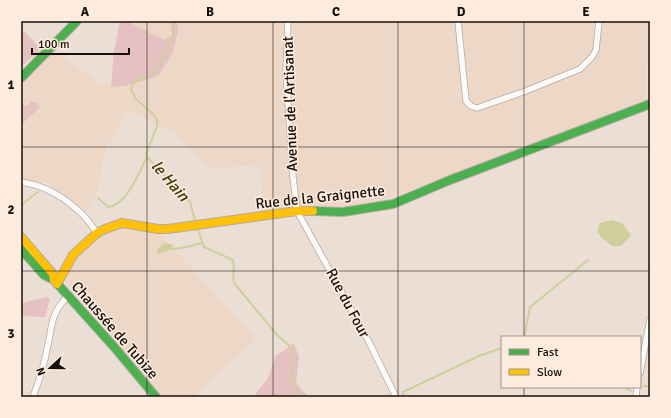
<svg xmlns="http://www.w3.org/2000/svg" width="671" height="418" font-family="Signika,sans-serif">
	<style>
		.built { fill: #edd8c8 }
		.green { fill: #e6c1c2 }
		.water { fill: #cfcf9c }
		.lines { fill: none; stroke-linecap: round; stroke-linejoin: round }
		.stream { stroke: #cfcf9c; stroke-width: 2 }
		.street-casing { stroke: #b5aba4; stroke-width: 7 }
		.fast-casing { stroke: #b5aba4; stroke-width: 10 }
		.slow-casing { stroke: #b5aba4; stroke-width: 10 }
		.street { stroke: #fcfaf9; stroke-width: 5.5 }
		.fast { stroke: #4caf50; stroke-width: 8 }
		.slow { stroke: #ffc107; stroke-width: 8 }
		.grid { fill: none; stroke: #17100a; stroke-width: 1; stroke-opacity: 0.55 }
		.labels { text-anchor: middle; dominant-baseline: central; stroke-width: 3; stroke-linejoin: round; paint-order: stroke }
		.street-label { font-size: 15px; fill: #17100a; stroke: #fdebde }
		.water-label { font-size: 16px; font-style: italic; fill: #3a3c05; stroke: #fdebde }
		.neatline { fill: none; stroke: #17100a; stroke-width: 1.5 }
		.grid-label { font-size: 13px; text-anchor: middle; font-weight: bold; fill: #17100a }
	</style>
	<rect width="100%" height="100%" fill="#ebded5"/>
	<!-- built -->
	<g class="built">
		<polygon points="122,21 650,21 645,100 460,174 361,207 264,213 259,165 211,168 175,134 128,111 109,144 107,144 97,192 88,212 46,182 21,180 21,83 54,50 97,82 112,86"/>
		<polygon points="132,226 157,230 256,339 193,397 163,397 64,280 79,251 98,235 119,227"/>
	</g>
	<!-- green -->
	<g class="green">
		<polygon points="120,21 126,21 165,40 172,35 170,21 177,21 178,31 173,53 158,76 126,86 111,87 114,51"/>
		<polygon points="24,31 41,49 21,67 21,34"/>
		<polygon points="31,101 37,103 40,107 21,125 21,103 24,105 28,105"/>
		<polygon points="47,297 50,299 45,317 21,316 21,303"/>
		<polygon points="294,343 299,357 296,383 308,397 253,397 268,378 276,356"/>
	</g>
	<!-- water -->
	<g class="water">
		<polygon points="611,220 622,223 631,235 621,246 612,246 602,238 597,231 600,223"/>
		<polygon points="165,243 173,245 172,249 158,254 157,251 158,248"/>
	</g>
	<g class="lines">
		<!-- stream -->
		<g class="stream">
			<polyline points="171,21 173,29 173,37 154,73 133,83 131,89 136,99 154,115 157,120 157,126 146,154 147,157 190,202 196,223"/>
			<path d="M98,198L108,207C126,206 140,171 147,157"/>
			<polyline points="21,205 38,192"/>
			<path d="M197,227L204,247L233,260C235,268 232,275 234,283L277,335L292,348L294,360L291,375L300,397"/>
			<polyline points="172,249 187,247 202,243"/>
			<polyline points="524,337 530,307 588,260"/>
			<polyline points="644,386 650,386"/>
			<polyline points="625,387 631,391"/>
			<polyline points="404,397 403,392 479,356 502,348"/>
		</g>
		<defs>
			<g id="street">
				<polyline points="288,21 286,72 293,177 297,211 369,342 396,397"/>
				<polyline points="458,21 466,101 471,106 477,108 523,92 580,69 592,57 596,50 599,21"/>
				<path d="M21,182C45,185 67,199 84,216C89,221 93,228 97,233"/>
				<polyline points="640,373 650,319"/>
				<path d="M33,397C39,381 44,366 47,349C53,326 49,315 68,296"/>
				<polyline points="636,397 637,387"/>
			</g>
			<g id="fast">
				<polyline points="21,78 77,21"/>
				<polyline points="313,211 343,212 393,204 450,180 650,104"/>
				<polyline points="21,249 44,275 54,280 115,348 156,397"/>
			</g>
			<g id="slow">
				<polyline points="21,237 53,274 54,280"/>
				<polyline points="57,284 73,255 97,233 105,229 122,223 158,229 168,229 297,211 313,211"/>
			</g>
		</defs>
		<!-- street casing -->
		<use href="#street" class="street-casing"/>
		<!-- fast casing -->
		<use href="#fast" class="fast-casing"/>
		<!-- slow casing -->
		<use href="#slow" class="slow-casing"/>
		<!-- street -->
		<use href="#street" class="street"/>
		<!-- fast -->
		<use href="#fast" class="fast"/>
		<!-- slow -->
		<use href="#slow" class="slow"/>
	</g>
	<!-- grid -->
	<path class="grid" d="M147,21V397M273,21V397M398,21V397M524,21V337M21,147H650M21,271H650M524,387V397"/>
	<g class="labels">
		<!-- street labels -->
		<g class="street-label">
			<text transform="translate(290 104) rotate(-92)">Avenue de l'Artisanat</text>
			<text transform="translate(320 197) rotate(-6)">Rue de la Graignette</text>
			<text transform="translate(348 303) rotate(62)">Rue du Four</text>
			<text transform="translate(115 330) rotate(49)">Chaussée de Tubize</text>
		</g>
		<!-- water labels -->
		<g class="water-label">
			<text transform="translate(170 181) rotate(49)">le Hain</text>
		</g>
	</g>
	<!-- border -->
	<rect width="671" height="418" fill="none" stroke="#fdebde" stroke-width="44"/>
	<!-- legend -->
	<rect x="501" y="336" width="140" height="52" fill="#fdebde" stroke="#a19389"/>
	<rect x="509" y="349" width="20" height="6" fill="#4caf50" stroke="#a19389"/>
	<text x="537" y="356" font-size="12" fill="#17100a">Fast</text>
	<rect x="509" y="369" width="20" height="6" fill="#ffc107" stroke="#a19389"/>
	<text x="537" y="376" font-size="12" fill="#17100a">Slow</text>
	<!-- north arrow -->
	<g transform="translate(50 368) rotate(249)" stroke="#fdebde" stroke-width="3" paint-order="stroke">
	<path d="M0-3L7 15L0 10L-7 15Z" fill="#17100a"/>
	<text y="-6" font-size="11" font-weight="bold" text-anchor="middle" fill="#17100a">N</text>
	</g>
	<!-- scale -->
	<path d="M32 48v6h97v-6" fill="none" stroke="#17100a" stroke-width="2"/>
	<text x="38" y="48" font-size="12" fill="#17100a" stroke="#fdebde" stroke-width="3" paint-order="stroke">100 m</text>
	<rect x="22" y="22" width="627" height="374" class="neatline"/>
	<g class="grid-label">
		<text x="85" y="16">A</text>
		<text x="210" y="16">B</text>
		<text x="336" y="16">C</text>
		<text x="461" y="16">D</text>
		<text x="586" y="16">E</text>
		<text x="11" y="89">1</text>
		<text x="11" y="214">2</text>
		<text x="11" y="338">3</text>
	</g>
</svg>
